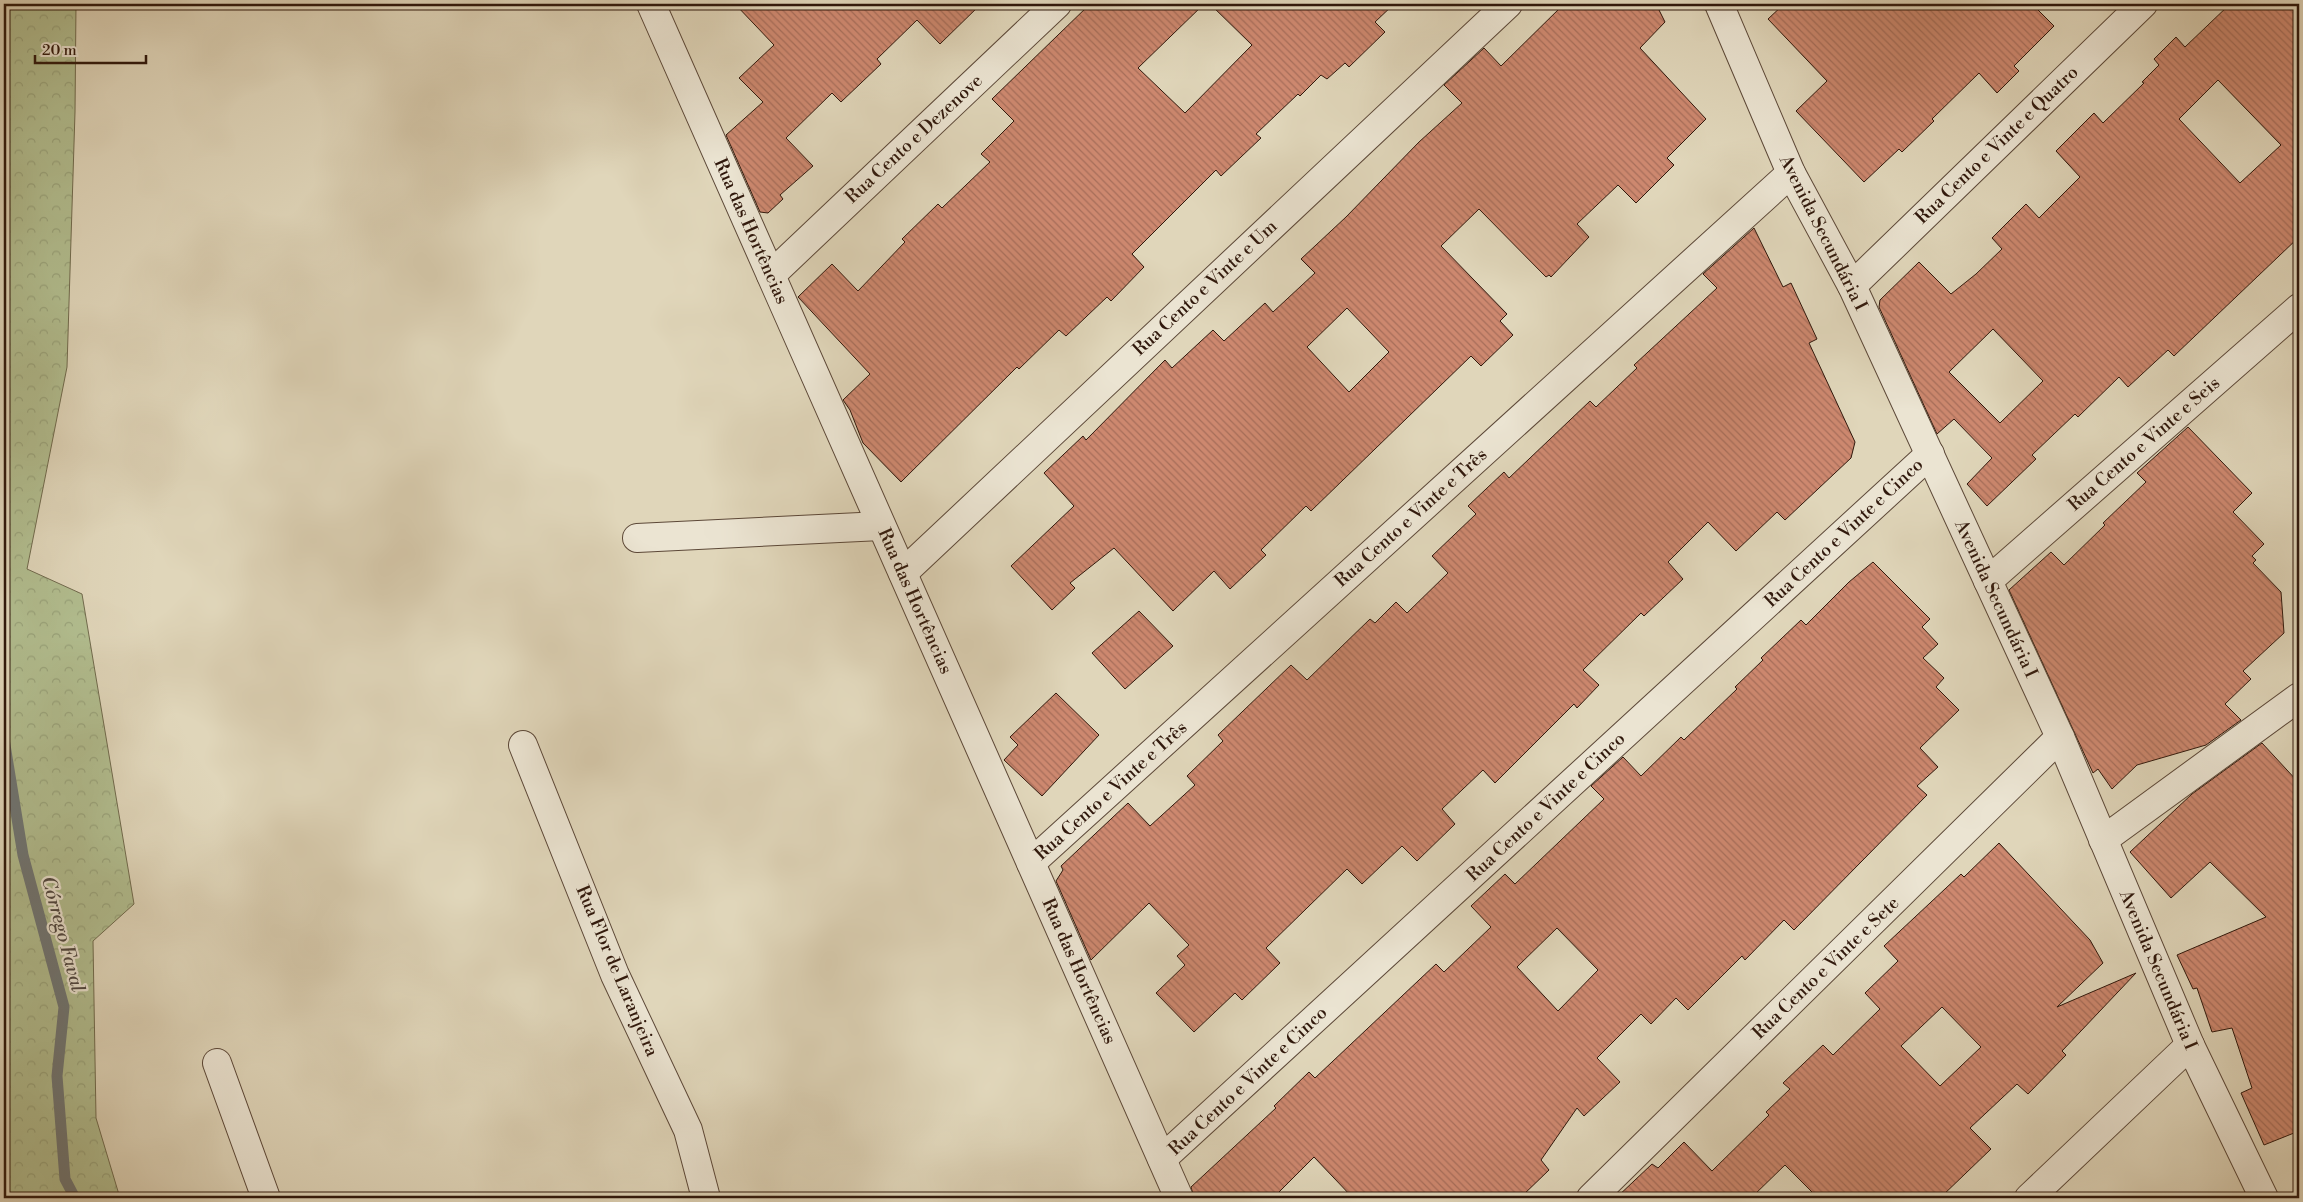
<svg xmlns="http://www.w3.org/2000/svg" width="2303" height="1202" font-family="'Libre Bodoni',serif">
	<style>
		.forest { fill: url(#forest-crowns); stroke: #716b4e }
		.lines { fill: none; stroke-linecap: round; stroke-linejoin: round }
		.stream { stroke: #707776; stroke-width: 11 }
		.building { fill: url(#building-back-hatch); stroke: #30180c; fill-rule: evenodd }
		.minor-casing { stroke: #5c4838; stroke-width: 30 }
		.minor { stroke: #ebe4d2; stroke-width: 28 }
		.labels { text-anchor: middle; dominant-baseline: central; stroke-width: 4.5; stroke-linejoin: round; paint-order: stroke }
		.street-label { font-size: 18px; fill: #30180c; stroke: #ebe4d2 }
		.water-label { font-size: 19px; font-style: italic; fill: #504741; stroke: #ebe4d2 }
	</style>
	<defs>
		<pattern id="forest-crowns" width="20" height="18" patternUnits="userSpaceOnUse" patternTransform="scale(1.25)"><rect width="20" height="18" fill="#b2be90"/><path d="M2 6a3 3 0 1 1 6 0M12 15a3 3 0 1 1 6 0" fill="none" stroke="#99a37b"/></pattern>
		<pattern id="building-back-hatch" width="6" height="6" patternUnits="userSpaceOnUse" patternTransform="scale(1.25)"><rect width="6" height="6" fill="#cd886f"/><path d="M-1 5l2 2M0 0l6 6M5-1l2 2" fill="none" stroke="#a76e5a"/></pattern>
	</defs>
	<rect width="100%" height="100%" fill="#e0d6ba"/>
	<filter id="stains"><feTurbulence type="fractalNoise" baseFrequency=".004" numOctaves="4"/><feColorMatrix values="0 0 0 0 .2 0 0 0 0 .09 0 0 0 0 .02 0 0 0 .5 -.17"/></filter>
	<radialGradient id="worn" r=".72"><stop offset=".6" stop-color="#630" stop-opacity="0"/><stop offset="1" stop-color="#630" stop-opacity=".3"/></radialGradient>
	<!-- forest -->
	<polygon class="forest" points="4,4 76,4 75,112 67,367 27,569 82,594 134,904 93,941 96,1118 120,1198 4,1198"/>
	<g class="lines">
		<!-- stream -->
		<polyline class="stream" points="4,739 23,855 64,1007 57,1076 65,1179 75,1198"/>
	</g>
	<!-- building -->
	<g class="building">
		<polygon points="735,4 981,4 940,44 917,20 877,59 881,64 841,102 832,93 786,138 813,166 780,195 783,199 768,213 760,212 726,135 763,102 739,78 774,45"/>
		<polygon points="1090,4 1204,4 1138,68 1185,113 1252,45 1210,4 1394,4 1375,22 1385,32 1349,67 1345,63 1327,79 1321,75 1300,96 1298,94 1256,134 1261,138 1221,176 1216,170 1132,254 1144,267 1111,301 1107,297 1066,336 1059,330 1019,369 1017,367 901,482 863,443 850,410 843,400 870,374 798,297 832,264 858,291 905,242 902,239 938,204 942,208 990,162 981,154 1014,121 992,99"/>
		<path d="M1564,4H1656L1665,22L1640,48L1706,119L1667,158L1674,165L1636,203L1618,185L1577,224L1589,237L1551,277L1549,275L1546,277L1479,209L1441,246L1507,314L1500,321L1513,335L1481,366L1471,356L1311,511L1306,506L1261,550L1266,555L1230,589L1214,571L1173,611L1114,548L1070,583L1075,588L1052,610L1011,566L1074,506L1044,473L1083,436L1086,440L1165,360L1172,368L1213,330L1224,341L1265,303L1273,312L1315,273L1301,259L1346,217L1419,142L1462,103L1444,85L1484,48L1501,66ZM1347,308L1389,352L1349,392L1307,347Z"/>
		<polygon points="1784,4 2032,4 2054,26 2014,66 2019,71 1997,93 1979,73 1932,119 1934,121 1902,152 1899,149 1864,182 1796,111 1827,81 1768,19"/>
		<path d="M2230,4H2299V237L2174,356L2168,350L2128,387L2119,377L2078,417L2075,414L2032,455L2036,459L1987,506L1967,484L1992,458L1954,419L1937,434L1879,307L1880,300L1919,262L1951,294L1976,274L2002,249L1992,238L2026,204L2039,218L2080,177L2056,151L2094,113L2103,123L2144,83L2142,82L2159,65L2154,59L2176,37L2185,47ZM2218,80L2281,145L2240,183L2179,119ZM1993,329L2043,381L2000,423L1949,372Z"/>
		<polygon points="1754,228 1783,287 1791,283 1817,339 1809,343 1855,442 1851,458 1785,520 1777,512 1736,551 1708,522 1668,562 1683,579 1644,616 1641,613 1583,670 1599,685 1577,708 1574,704 1495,783 1483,770 1442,809 1455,824 1417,861 1402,846 1362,884 1347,869 1266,948 1280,963 1242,1000 1235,993 1194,1032 1156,993 1185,965 1177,956 1189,945 1149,903 1091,960 1056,881 1063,870 1061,866 1128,803 1150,826 1195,785 1187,776 1223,741 1218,735 1291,665 1307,680 1370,619 1375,623 1396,602 1407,613 1448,573 1432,556 1476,514 1468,506 1504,472 1509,478 1590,401 1596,407 1637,368 1634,365 1717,288 1703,274"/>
		<polygon points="2188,427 2252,493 2233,512 2264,544 2252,556 2256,560 2253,563 2281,592 2284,633 2243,671 2251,679 2225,704 2241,720 2206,745 2137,765 2112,789 2098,769 2093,773 2009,590 2051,552 2064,565 2105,525 2103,523 2146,482 2137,473"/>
		<path d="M1873,562L1930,619L1922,627L1938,644L1923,658L1944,678L1936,687L1959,710L1920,748L1938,767L1917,786L1927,795L1794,930L1784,920L1745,960L1742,956L1688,1010L1676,998L1651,1024L1641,1014L1597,1058L1620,1082L1584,1116L1577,1108L1541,1160L1549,1170L1520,1198H1353L1314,1157L1273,1198H1194L1191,1187L1276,1108L1274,1106L1309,1072L1315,1078L1436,964L1444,972L1491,927L1471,906L1505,874L1515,884L1604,799L1591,786L1623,757L1641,776L1681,737L1684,740L1737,689L1735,687L1763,660L1761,658L1801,620L1806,625L1849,582ZM1557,928L1598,970L1558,1011L1517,967Z"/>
		<polygon points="1139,611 1173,646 1125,689 1092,653"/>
		<polygon points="1056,693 1099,735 1042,796 1004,760 1018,745 1010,737"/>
		<polygon points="2262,743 2299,783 2299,1131 2264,1145 2241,1093 2252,1088 2232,1028 2212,1032 2197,988 2193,989 2177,955 2266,917 2210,862 2171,898 2130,852 2192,794"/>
		<path d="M1999,843L2090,940L2103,963L2057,1007L2136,973L2062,1051L2066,1055L2028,1094L2017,1084L1970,1128L1991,1149L1940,1198H1818L1785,1165L1751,1198H1616L1652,1164L1658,1168L1684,1142L1712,1171L1769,1115L1766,1112L1790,1089L1783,1083L1823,1045L1833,1055L1880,1009L1865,993L1898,961L1884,946L1961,874L1964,877ZM1942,1007L1981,1047L1940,1086L1901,1046Z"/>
	</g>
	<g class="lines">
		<defs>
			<g id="minor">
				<polyline points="651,4 1179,1198"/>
				<polyline points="1719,4 1791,173 1852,286 2060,737 2190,1045 2264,1198"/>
				<polyline points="771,275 1057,4"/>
				<polyline points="1852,286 2143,4"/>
				<polyline points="637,538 881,526"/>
				<polyline points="903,573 1508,4"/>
				<polyline points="1988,581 2299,308"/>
				<polyline points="523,745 615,975 688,1130 706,1198"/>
				<polyline points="2103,840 2299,697"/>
				<polyline points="1031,863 1791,173"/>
				<polyline points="217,1063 266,1198"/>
				<polyline points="1162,1159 1930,454"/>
				<polyline points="1591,1198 2060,737"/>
				<polyline points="2029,1198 2190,1045"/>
			</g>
		</defs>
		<!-- minor casing -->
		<use href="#minor" class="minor-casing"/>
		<!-- minor -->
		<use href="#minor" class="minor"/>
	</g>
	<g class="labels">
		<!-- street labels -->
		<g class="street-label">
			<text transform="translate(914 139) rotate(-43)">Rua Cento e Dezenove</text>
			<text transform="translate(1997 145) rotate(-44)">Rua Cento e Vinte e Quatro</text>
			<text transform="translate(751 231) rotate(66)">Rua das Hortências</text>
			<text transform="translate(1823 233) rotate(63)">Avenida Secundária I</text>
			<text transform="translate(1205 288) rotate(-43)">Rua Cento e Vinte e Um</text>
			<text transform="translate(2144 444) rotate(-41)">Rua Cento e Vinte e Seis</text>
			<text transform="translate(1411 518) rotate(-42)">Rua Cento e Vinte e Três</text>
			<text transform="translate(1844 533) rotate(-43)">Rua Cento e Vinte e Cinco</text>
			<text transform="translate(1996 599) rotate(65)">Avenida Secundária I</text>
			<text transform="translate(915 601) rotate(66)">Rua das Hortências</text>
			<text transform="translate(1111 791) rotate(-42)">Rua Cento e Vinte e Três</text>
			<text transform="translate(1546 807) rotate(-43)">Rua Cento e Vinte e Cinco</text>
			<text transform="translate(1826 968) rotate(-44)">Rua Cento e Vinte e Sete</text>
			<text transform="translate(2158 970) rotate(67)">Avenida Secundária I</text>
			<text transform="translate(617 971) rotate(67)">Rua Flor de Laranjeira</text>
			<text transform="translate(1079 971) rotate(66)">Rua das Hortências</text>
			<text transform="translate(1248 1081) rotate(-43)">Rua Cento e Vinte e Cinco</text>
		</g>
		<!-- water labels -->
		<g class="water-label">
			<text transform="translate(63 934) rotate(75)">Córrego Faval</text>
		</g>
	</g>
	<!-- margin -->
	<rect width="2303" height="1202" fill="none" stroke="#e0d6ba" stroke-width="20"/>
	<rect x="5" y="5" width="2293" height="1192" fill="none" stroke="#30180c" stroke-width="2.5"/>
	<rect x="10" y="10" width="2283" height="1182" fill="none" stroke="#30180c"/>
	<!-- scale -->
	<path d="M35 55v8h111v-8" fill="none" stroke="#30180c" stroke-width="2.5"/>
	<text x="42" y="55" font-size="15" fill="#30180c" stroke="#ebe4d2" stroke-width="4" paint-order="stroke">20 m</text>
	<rect width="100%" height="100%" filter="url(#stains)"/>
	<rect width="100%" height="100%" fill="url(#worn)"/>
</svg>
